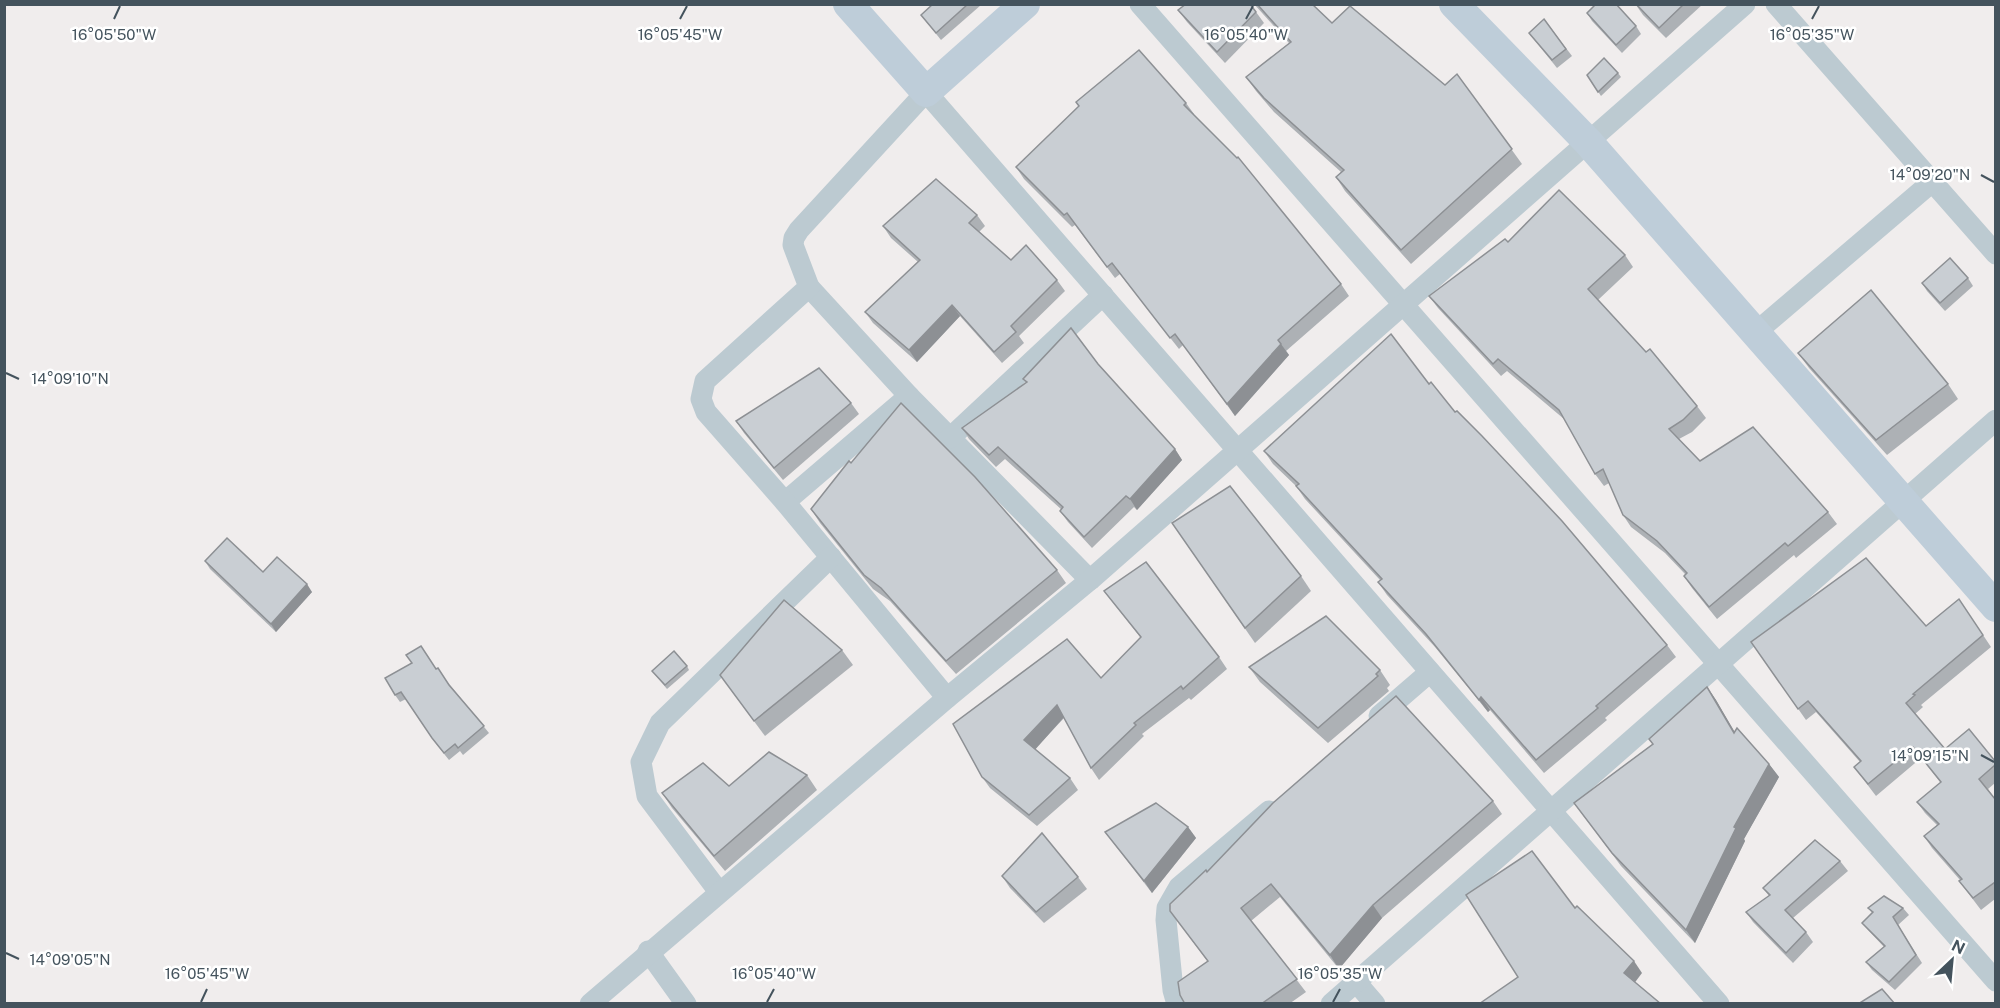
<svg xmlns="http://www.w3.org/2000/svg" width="2000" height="1008" font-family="'Public Sans',sans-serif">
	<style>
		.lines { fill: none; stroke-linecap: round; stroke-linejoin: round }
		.street { stroke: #bccad1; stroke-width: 21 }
		.secondary { stroke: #becdd9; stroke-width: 30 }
		.wall { fill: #adb1b5 }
		.shaded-wall { fill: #8d9094 }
		.building { fill: #c9ced3; stroke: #8d9094; stroke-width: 1.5 }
		.ticks { fill: none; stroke: #44535d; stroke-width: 2 }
		.ticks-label { font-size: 15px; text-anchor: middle; fill: #44535d; stroke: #fff; stroke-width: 5; stroke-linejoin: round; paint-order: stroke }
	</style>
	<rect width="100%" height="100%" fill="#f0eded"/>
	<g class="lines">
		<!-- street -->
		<g class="street">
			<polyline points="1140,4 1996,981"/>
			<polyline points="1776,4 1996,254"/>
			<polyline points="809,287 909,396 1090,580"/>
			<polyline points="1755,333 1932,182"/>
			<polyline points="950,438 1103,295"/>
			<polyline points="785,502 909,396"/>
			<polyline points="947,698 785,502 706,412 701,399 705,381 809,287 793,245 794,238 799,230 926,92 1719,1004"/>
			<polyline points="1379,716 1430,672"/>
			<polyline points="719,892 647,796 641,762 660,723 831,557"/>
			<polyline points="648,951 686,1004"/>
			<polyline points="1356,982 1375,1004"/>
			<polyline points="590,1004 947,698 1090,580 1745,4"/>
			<polyline points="1177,1004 1173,990 1166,920 1167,908 1179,887 1269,811"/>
			<polyline points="1331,1004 1996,420"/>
		</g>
		<!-- secondary -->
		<g class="secondary">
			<polyline points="848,4 926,92 1025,4"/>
			<polyline points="1454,4 1588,142 1996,607"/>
		</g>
	</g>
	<!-- wall -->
	<g class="wall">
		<polygon points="933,4 980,4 981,5 941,40 921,15"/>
		<polygon points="1254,4 1312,4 1332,23 1445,85 1457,74 1522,164 1411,264 1345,191 1336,177 1341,172 1274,112 1256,91 1246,77 1289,43"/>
		<polygon points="1703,4 1666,38 1643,15 1636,5"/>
		<polygon points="1178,10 1256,12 1264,23 1225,63 1187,22"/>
		<polygon points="1587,13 1636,26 1641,34 1622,53 1592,21"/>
		<polygon points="1544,19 1572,56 1557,68 1529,33"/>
		<polygon points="1618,73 1621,77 1601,96 1587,75"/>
		<polygon points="1186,103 1194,114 1194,115 1341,284 1349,296 1286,351 1289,355 1235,416 1183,345 1179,349 1120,274 1115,278 1075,225 1072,227 1024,179 1016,167"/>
		<polygon points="977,215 985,226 979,232 1011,260 1057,280 1065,291 1019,336 1024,343 1002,363 960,316 917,362 873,323 865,312 918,262 891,238 883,226"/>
		<polygon points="1508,242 1625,255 1633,267 1598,300 1646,352 1697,406 1706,418 1692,432 1679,439 1700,461 1828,512 1837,524 1796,558 1794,555 1717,619 1692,588 1684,576 1685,574 1665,553 1631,527 1623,515 1609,483 1604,486 1595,474 1564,419 1507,371 1501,376 1438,308 1429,296"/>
		<polygon points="1968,278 1973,286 1945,311 1927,291 1922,283"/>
		<polygon points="1798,353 1948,384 1958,399 1887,455 1809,368"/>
		<polygon points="1098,364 1175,449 1182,460 1137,510 1134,507 1092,548 1068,522 1060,511 1062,510 1005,459 996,467 969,439 962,428 1026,383 1023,379"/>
		<polygon points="1429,384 1667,645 1676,657 1605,718 1607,720 1544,773 1490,710 1488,712 1435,647 1387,595 1378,582 1380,580 1305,499 1296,486 1273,464 1264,451"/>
		<polygon points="851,403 859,414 783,480 744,433 736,421"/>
		<polygon points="811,509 1057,570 1066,583 956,674 890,601 873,589 820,523"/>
		<polygon points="1172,523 1301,576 1311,591 1255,643"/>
		<polygon points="205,561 263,572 312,592 276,632 210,569"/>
		<polygon points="1104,591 1219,657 1227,669 1191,700 1189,698 1142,734 1144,736 1099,780 1091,768 1064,718 1035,749 1070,778 1078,790 1037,826 990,788 982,777 1101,678 1141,638"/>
		<polygon points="1959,599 1991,647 1921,705 1923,707 1915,714 1945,749 1995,761 1995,783 1988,789 1995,799 1995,899 1981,910 1959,881 1960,880 1932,848 1924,836 1937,825 1925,813 1917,802 1941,783 1921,758 1876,796 1854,767 1860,762 1816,712 1806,720 1751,642 1926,626"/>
		<polygon points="842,650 853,665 765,736 731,690"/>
		<polygon points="412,663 437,669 489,733 463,755 460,751 449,760 437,745 406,699 400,702 395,695"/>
		<polygon points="687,666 689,670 667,689 652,671"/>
		<polygon points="1249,667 1380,670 1390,685 1387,688 1389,691 1328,743 1260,682"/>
		<polygon points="1707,687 1716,700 1734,732 1769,764 1779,777 1744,839 1745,841 1695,943 1621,866 1574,803 1653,744"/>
		<polygon points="807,775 817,790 725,871 672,808 662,793 729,786"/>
		<polygon points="1493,801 1502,814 1382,918 1339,969 1280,897 1251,921 1306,992 1289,1004 1185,1004 1208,962 1170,911 1207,872"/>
		<polygon points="1188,827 1196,838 1152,893 1105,832"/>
		<polygon points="1840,861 1848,871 1793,918 1806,932 1813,942 1793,963 1753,922 1746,912 1769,896 1763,888"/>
		<polygon points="1002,876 1078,877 1087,889 1044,923 1010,888"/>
		<polygon points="1868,908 1903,908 1909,915 1898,925 1922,963 1895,990 1872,970 1866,962 1884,947 1868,930 1862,923 1872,913"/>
	</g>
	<!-- shaded-wall -->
	<g class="shaded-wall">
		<polygon points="952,305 960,316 917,362 909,350"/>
		<polygon points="1281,344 1289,355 1235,416 1227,404"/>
		<polygon points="1175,449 1182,460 1137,510 1130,499"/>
		<polygon points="307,584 312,592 276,632 271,624"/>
		<polygon points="1707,687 1716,700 1743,746 1734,733"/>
		<polygon points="1481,697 1490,710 1488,712 1479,700"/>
		<polygon points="1057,705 1065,716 1033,752 1024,740"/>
		<polygon points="1769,764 1779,777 1744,839 1745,841 1695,943 1686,930 1734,827"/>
		<polygon points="1188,827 1196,838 1152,893 1144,881"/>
		<polygon points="1373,905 1382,918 1339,969 1330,955"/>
		<polygon points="1634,961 1642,973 1633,985 1624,973"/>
	</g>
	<!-- building -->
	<g class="building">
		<polygon points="933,4 968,4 936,33 921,15"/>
		<polygon points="1186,4 1250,4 1256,12 1217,52 1178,10"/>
		<polygon points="1257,4 1312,4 1332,23 1350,6 1445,85 1457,74 1512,149 1401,250 1336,177 1344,170 1264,98 1246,77 1291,42"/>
		<polygon points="1596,4 1616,4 1636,26 1616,45 1587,13"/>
		<polygon points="1636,4 1684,4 1659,28"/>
		<polygon points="1544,19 1566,49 1552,60 1529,33"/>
		<polygon points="1139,50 1186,103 1184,105 1237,158 1238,157 1341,284 1278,340 1281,344 1227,404 1175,334 1170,338 1112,263 1107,267 1067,213 1064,215 1016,167 1079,106 1076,102"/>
		<polygon points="1604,58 1618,73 1598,92 1587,75"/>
		<polygon points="936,179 977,215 969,223 1011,260 1026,245 1057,280 1011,326 1016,332 994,352 952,305 909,350 865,312 920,260 883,226"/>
		<polygon points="1559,190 1625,255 1588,289 1646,352 1650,349 1697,406 1683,420 1669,429 1700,461 1753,427 1828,512 1788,546 1785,543 1709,607 1684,576 1687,573 1657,541 1623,515 1603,469 1595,474 1559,410 1498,359 1493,364 1429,296 1505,239 1508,242"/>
		<polygon points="1950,258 1968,278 1940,303 1922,283"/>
		<polygon points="1871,290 1948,384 1876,440 1798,353"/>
		<polygon points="1071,328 1098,364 1175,449 1130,499 1126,496 1084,537 1060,511 1063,507 998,447 989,455 962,428 1027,382 1023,379"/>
		<polygon points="1391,334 1429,384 1431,382 1455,412 1457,411 1482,436 1562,521 1667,645 1596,706 1598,708 1536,760 1481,697 1479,700 1426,634 1378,582 1382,579 1296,486 1299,484 1264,451"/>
		<polygon points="819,368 851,403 774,468 736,421"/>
		<polygon points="901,403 975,477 1057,570 946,661 881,588 864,575 811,509 849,461 851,463"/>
		<polygon points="1230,486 1301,576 1245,628 1172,523"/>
		<polygon points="227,538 263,572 277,557 307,584 271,624 205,561"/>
		<polygon points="1866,558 1926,626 1959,599 1983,635 1913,694 1915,695 1906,703 1945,749 1969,729 1995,761 1995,765 1979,779 1995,799 1995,882 1973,898 1959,881 1962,879 1924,836 1939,824 1917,802 1941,782 1913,747 1868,784 1854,767 1861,761 1808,701 1798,709 1751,642"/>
		<polygon points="1146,562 1219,657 1183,689 1181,686 1134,723 1136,725 1091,768 1057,705 1024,740 1070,778 1029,815 982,777 953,724 1067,639 1101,678 1141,637 1104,591"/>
		<polygon points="784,600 842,650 754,721 720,675"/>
		<polygon points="1326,616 1380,670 1376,674 1378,676 1318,728 1249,667"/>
		<polygon points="421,646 436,669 438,668 449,685 484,726 458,748 455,744 444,753 432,738 401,692 395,695 385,678 412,663 406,655"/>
		<polygon points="674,651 687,666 665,685 652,671"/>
		<polygon points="1707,687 1734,733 1737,728 1769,764 1734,827 1736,828 1686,930 1612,853 1574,803 1653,744 1649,739"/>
		<polygon points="1396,696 1493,801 1373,905 1330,955 1271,884 1241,908 1297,979 1261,1004 1185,1004 1180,995 1178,982 1208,961 1170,911 1170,904 1206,870 1207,872 1273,803"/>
		<polygon points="769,752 807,775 714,856 662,793 703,763 729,786"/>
		<polygon points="1156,803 1188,827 1144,881 1105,832"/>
		<polygon points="1042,833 1078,877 1036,912 1002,876"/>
		<polygon points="1815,840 1840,861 1785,910 1806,932 1786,953 1746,912 1770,895 1763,888"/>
		<polygon points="1532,851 1575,908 1577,906 1634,961 1624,973 1661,1004 1479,1004 1518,977 1466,895"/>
		<polygon points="1884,896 1903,908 1893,917 1916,955 1889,982 1866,962 1885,946 1862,923 1873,912 1868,908"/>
		<polygon points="1882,989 1895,1004 1858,1004"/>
	</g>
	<!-- ticks -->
	<path class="ticks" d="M114,19L120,6M680,19L687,6M1246,19L1253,6M1812,19L1819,6M1981,175L1994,182M6,373L19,379M1981,755L1994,762M6,953L19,959M201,1002L207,989M767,1002L774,989M1333,1002L1340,989"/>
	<g class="ticks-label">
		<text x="114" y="40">16°05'50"W</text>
		<text x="680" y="40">16°05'45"W</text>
		<text x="1246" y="40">16°05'40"W</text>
		<text x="1812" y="40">16°05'35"W</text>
		<text x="1930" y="180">14°09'20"N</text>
		<text x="70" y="384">14°09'10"N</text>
		<text x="1930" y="761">14°09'15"N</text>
		<text x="70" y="965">14°09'05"N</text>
		<text x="207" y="979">16°05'45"W</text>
		<text x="774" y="979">16°05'40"W</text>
		<text x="1340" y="979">16°05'35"W</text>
	</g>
	<!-- border -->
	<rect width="2000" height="1008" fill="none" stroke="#44535d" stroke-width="12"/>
	<!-- north arrow -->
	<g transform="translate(1952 960) rotate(26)" stroke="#ffffff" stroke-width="4.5" paint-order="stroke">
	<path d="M0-4.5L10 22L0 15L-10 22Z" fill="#44535d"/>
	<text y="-9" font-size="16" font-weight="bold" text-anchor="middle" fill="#44535d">N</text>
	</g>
</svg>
